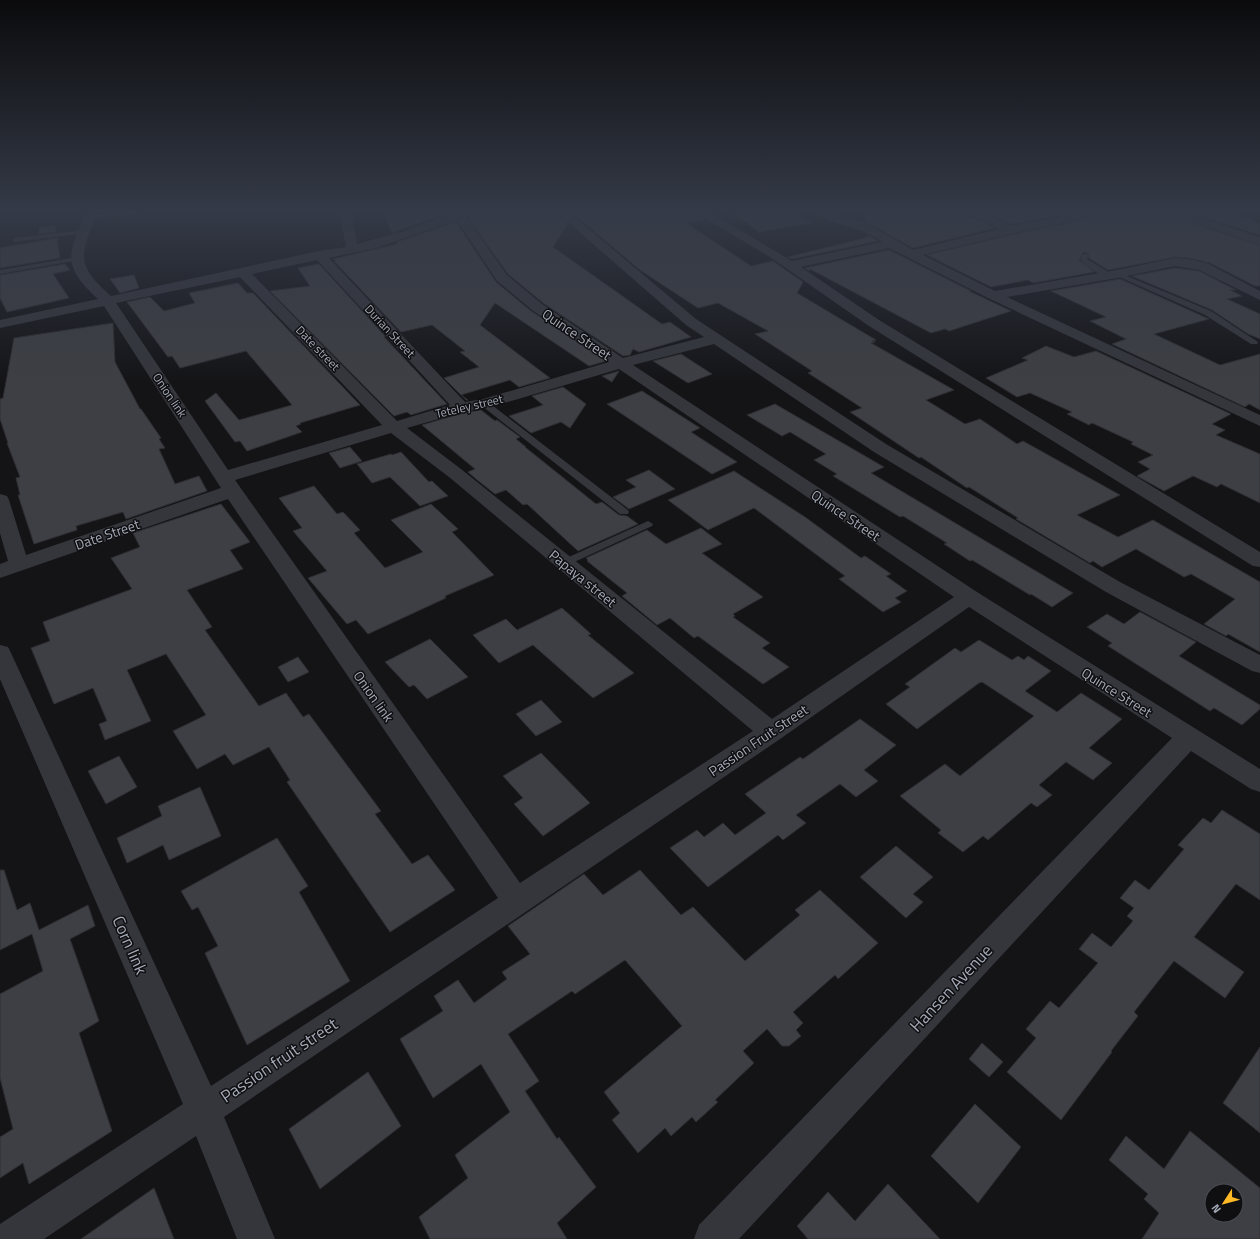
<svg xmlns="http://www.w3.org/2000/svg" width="1260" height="1239" font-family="'Titillium Web',sans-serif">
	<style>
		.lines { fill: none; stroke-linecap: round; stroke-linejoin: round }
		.stream { stroke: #2a333b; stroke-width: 3.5 }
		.building { fill: #3e3f44; stroke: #2e2e33; fill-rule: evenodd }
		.lane { fill: #35363c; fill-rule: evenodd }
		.street { fill: #35363c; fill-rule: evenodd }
		.labels { text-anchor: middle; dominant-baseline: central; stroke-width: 3; stroke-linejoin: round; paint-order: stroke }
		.far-street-label { font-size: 12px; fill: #a5abb8; stroke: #0f0f12 }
		.street-label { font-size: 14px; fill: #a5abb8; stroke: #0f0f12 }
		.near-street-label { font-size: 17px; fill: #a5abb8; stroke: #0f0f12 }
	</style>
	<rect width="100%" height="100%" fill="#141417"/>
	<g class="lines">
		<!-- stream -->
		<polyline class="stream" points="1235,238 1260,246"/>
	</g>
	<!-- building -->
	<g class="building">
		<polygon points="382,209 459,209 392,233"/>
		<polygon points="482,209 552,209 568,224 553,247 662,324 670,322 691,337 639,352 633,349 630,355 623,356 543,303 508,274 468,218 481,212"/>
		<polygon points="568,209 689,209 704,219 686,223 751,266 773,261 803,282 797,293 876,340 872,341 875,342 871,343 954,390 926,400 965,424 980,419 1017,444 1023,441 1120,495 1077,515 1118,537 1153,520 1260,582 1260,652 1228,634 1226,636 1204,624 1235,599 1191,574 1184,577 1136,549 1102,567 1093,561 1090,563 1016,519 1018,518 969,487 967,488 921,457 919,458 850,412 862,408 808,373 812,371 755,334 768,331 718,303 698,308 640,270"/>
		<polygon points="727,209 789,209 811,223 759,232"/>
		<polygon points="863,209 951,209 969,218 973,217 995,228 913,248 866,222"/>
		<polygon points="1013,209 1068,209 1073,213 1011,224 990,214"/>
		<polygon points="1112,209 1169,209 1193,223 1260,246 1260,286 1255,286 1210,263 1189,258 1175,257 1108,270 1089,258 1088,253 1083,252 1079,260 1094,272 1033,283 1028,280 991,287 927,255 1010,235 1091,218 1094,215 1092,212"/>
		<polygon points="1189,209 1224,209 1230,211 1260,224 1260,235 1202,217"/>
		<polygon points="456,222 496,282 531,311 606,361 589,366 495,303 480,325 550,378 519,387 510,380 461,395 468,400 466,400 444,378 479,367 460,352 465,351 432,325 401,332 334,261 336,261 333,259 397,244 397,242"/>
		<polygon points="55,225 56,232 39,234 39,227"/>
		<polygon points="868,235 878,241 792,259 788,257 869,237"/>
		<polygon points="57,238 60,258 0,268 0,248"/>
		<polygon points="889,250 971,291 969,291 1011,311 949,331 945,329 931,333 810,269 809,271 805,268"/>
		<polygon points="65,264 70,270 53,274 69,298 7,312 0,298 0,275"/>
		<polygon points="319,264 385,336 384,337 447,404 411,415 407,412 394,416 270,291 310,286 298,268"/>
		<polygon points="1175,268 1199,271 1236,290 1230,290 1242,296 1227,299 1260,314 1260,339 1248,334 1212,310 1132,276"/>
		<polygon points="134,275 139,288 120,293 110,279"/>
		<polygon points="1120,279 1209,319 1154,334 1220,365 1260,354 1260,410 1249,404 1245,407 1112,344 1126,339 1090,321 1106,317 1051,291"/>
		<polygon points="238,283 247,293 253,293 360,405 300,423 301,424 296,426 302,432 247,451 240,441 235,442 205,401 216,393 239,420 292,405 246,351 180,368 172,356 168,357 127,302 150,297 164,311 195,303 189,293"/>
		<polygon points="113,323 115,362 140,409 141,409 161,438 159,439 165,448 159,449 175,484 199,476 207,491 126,519 123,512 76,526 77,530 34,544 18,495 20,495 16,478 20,477 7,443 8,443 0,419 0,399 3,398 14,338"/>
		<polygon points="1046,346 1074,357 1096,351 1231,414 1212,424 1225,430 1216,435 1260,454 1260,503 1221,484 1217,487 1193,476 1164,491 1137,476 1150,469 1138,462 1153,455 1131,444 1133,442 1092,423 1089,425 1067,414 1072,412 1030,393 1017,397 986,378 1028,360 1022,358"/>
		<polygon points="681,354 712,374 688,383 653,361"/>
		<polygon points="619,371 612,382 602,376"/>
		<polygon points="563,387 586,404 570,428 561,422 531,433 509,416 543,405 532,396"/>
		<polygon points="642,391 700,428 691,432 737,462 712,474 607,404"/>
		<polygon points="775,404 884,467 871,473 1073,593 1052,607 1031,594 1030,595 972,560 970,561 944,544 947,543 903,516 900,517 833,476 837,474 814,460 826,454 790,432 782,436 747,415"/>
		<polygon points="481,410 495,421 497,420 520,437 516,439 526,447 525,447 596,504 602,502 619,515 627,516 638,524 578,551 527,504 523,505 506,490 495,494 476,479 468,472 475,469 422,425 463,413"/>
		<polygon points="350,447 362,461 340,468 329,453"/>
		<polygon points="401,452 429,482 432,481 448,496 420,506 390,477 372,483 357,464 391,454 392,455"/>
		<polygon points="649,470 675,489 629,509 613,497 636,487 626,480"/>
		<polygon points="734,471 805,517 861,558 865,556 891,574 886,576 907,591 895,598 901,602 883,612 839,579 845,576 754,508 708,530 668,500"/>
		<polygon points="314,486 337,514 343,512 360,530 354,533 385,568 423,552 391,520 431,504 458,529 452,532 494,575 445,596 446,598 368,634 356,620 347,624 308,578 327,571 293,531 302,528 279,498"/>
		<polygon points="221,504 250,542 230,550 243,569 187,590 212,627 205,630 259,706 286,693 303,717 309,714 381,811 375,814 412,864 428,855 455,890 390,932 287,782 290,780 269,747 233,765 225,754 197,769 173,731 206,715 166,654 127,670 151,721 105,740 99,724 107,721 93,688 54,704 31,648 50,641 43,622 132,589 111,558 140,547 133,533"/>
		<polygon points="701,528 722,544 702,553 763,597 733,614 735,616 733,617 770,643 762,648 789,667 763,684 698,636 694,638 670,618 657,625 622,596 627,593 587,561 588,560 586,558 647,530 666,544"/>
		<polygon points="562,608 591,634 588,635 634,673 593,698 533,645 499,663 473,635 506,619 517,630"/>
		<polygon points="1140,612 1196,642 1179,656 1260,705 1260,709 1242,725 1214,708 1210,711 1108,646 1112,643 1087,627 1107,614 1124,624"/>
		<polygon points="430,639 468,677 427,699 414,685 409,687 385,662"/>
		<polygon points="979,640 1012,660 1018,656 1024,660 1028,656 1051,671 1025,691 1057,712 1081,693 1122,719 1089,748 1112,763 1093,780 1066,762 1039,785 1052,795 1037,807 1031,803 988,840 983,836 963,852 938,833 941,830 900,796 945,764 960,776 1034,716 982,682 979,683 917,729 886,704 910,687 905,684 955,648 961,652"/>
		<polygon points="298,657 309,672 288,682 278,667"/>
		<polygon points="541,700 562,722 536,736 516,714"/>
		<polygon points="860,719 896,745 864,770 878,781 856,797 840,784 796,815 806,823 783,840 778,835 708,887 670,848 697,830 704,837 723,823 735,835 766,813 745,794 800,757 803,759"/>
		<polygon points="541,753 590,803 543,836 514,804 523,798 503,776"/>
		<polygon points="119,756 137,787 106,804 88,771"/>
		<polygon points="200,787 221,836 169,860 163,845 127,863 117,838 162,816 158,806"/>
		<polygon points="1222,810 1260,834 1260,900 1236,884 1194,937 1244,972 1225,998 1174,961 1134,1012 1138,1016 1111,1051 1112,1052 1061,1120 1007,1072 1036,1038 1026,1029 1050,1001 1059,1008 1098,963 1079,949 1092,933 1111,947 1133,921 1127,916 1134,908 1120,898 1135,880 1149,890 1184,849 1178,845 1203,818 1211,823"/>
		<polygon points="277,838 308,886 299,892 350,981 247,1045 205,953 218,946 198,907 192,910 181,891"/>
		<polygon points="896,846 933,877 913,894 923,902 906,918 860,877"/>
		<polygon points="0,870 4,870 17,910 30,903 39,930 88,905 95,926 70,939 99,1021 79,1033 112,1131 29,1184 23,1163 0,1178 0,1137 13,1129 0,1078 0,994 43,971 32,934 0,950"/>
		<polygon points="640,870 681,915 693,907 745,961 800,915 795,910 820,890 878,943 838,979 835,975 793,1012 803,1023 796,1030 801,1036 789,1046 782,1046 767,1029 743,1051 754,1063 715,1100 718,1102 696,1122 692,1117 671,1136 665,1128 638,1153 612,1120 620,1113 604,1092 682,1026 625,960 575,994 572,991 508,1034 539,1081 525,1091 557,1139 559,1137 596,1187 557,1223 567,1239 430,1239 419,1217 468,1178 455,1155 510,1112 481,1064 433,1098 400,1039 443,1011 434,996 458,980 474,1003 507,979 502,972 530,954 508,926 584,874 603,895"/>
		<polygon points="982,1043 1003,1062 989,1077 969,1059"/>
		<polygon points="1260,1047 1260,1133 1223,1103"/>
		<polygon points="368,1072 401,1126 320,1189 289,1129"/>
		<polygon points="975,1104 1021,1147 978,1203 931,1156"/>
		<path d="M1190,1131L1260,1188V1239H1142L1159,1213L1144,1199L1148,1194L1109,1160L1126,1136L1164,1169ZM1212,1191H1236V1215H1212Z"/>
		<polygon points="888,1184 940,1239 808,1239 797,1226 828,1192 855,1221"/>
		<polygon points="154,1188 174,1239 81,1239"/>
	</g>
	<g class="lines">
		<!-- lane -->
		<g class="lane">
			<polygon points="150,209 176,209 91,219 88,217 91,215"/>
			<polygon points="84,230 86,231 86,233 15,242 12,240 15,238"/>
			<path d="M1083,254H1087L1088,255L1087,259L1110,273V277C1101,277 1085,266 1080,259Z"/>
			<polygon points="77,257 80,259 79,260 0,274 0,270"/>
			<polygon points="1117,272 1211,311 1258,342 1257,344 1251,344 1205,315 1115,275 1115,273"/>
			<polygon points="485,401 488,402 628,510 629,512 628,514 620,514 482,406 481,404"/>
			<polygon points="648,521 653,524 652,526 568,565 560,565 558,563 560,561"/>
		</g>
		<!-- street -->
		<g class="street">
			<path d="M88,209H99C82,252 72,262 111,296L319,251L346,247L339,209H351L357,244L401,232L464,209H481L480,211L466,217L507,275L542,304L623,358L704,337L686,325L553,209H565L696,319L886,444L1120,582L1260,655V673L1252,671L1106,592L874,452L714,344L633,365L977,592L1260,769V792L1251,789L1191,751L739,1239H694L699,1225L1172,738L969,607L780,739L224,1117L275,1239H237L196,1136L44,1239H0V1224L183,1104L0,679V645L8,647L11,653L211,1086L498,898L228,499L0,578V564L8,561L0,533V494L7,496L9,500L26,555L221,488L104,306L0,328V320L98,299C59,263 69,252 88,209ZM457,220L497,281L532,310L609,362L483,399L465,402L329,258L376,248ZM317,260L450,405L397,421L252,274ZM240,277L382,425L228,470L116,303ZM619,369L954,597L772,719L461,469L407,428L463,412L491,407ZM391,433L449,477L753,731L520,883L235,480Z"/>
			<path d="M690,209H704L792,261L882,242C863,225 828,227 813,209H827L840,216L870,225L913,250L999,229L961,209H976L1011,226L1076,214L1071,209C1079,209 1087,208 1093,215L1091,217L1010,234L923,255L995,291L1117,270L1175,258L1189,259L1209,264L1260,291V300L1199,270L1175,266L1117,278L1007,297L1260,415V426L988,298L889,248L801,267L879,320L1260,552V567L1253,566L869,326L770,257Z"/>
			<polygon points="1170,209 1185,209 1201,218 1260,237 1260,245 1193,222"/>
		</g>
	</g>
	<!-- sky -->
	<linearGradient id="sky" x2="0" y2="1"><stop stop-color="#0b0b0d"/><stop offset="0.55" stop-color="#343a47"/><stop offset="1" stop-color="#343a47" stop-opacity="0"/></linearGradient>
	<rect width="1260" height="383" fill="url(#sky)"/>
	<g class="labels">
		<!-- far-street labels -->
		<g class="far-street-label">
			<text transform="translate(390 331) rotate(47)">Durian Street</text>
			<text transform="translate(318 348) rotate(46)">Date street</text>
			<text transform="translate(170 395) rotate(56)">Onion link</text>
			<text transform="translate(469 406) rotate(-13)">Teteley street</text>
		</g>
		<!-- street labels -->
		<g class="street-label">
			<text transform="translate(577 334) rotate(34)">Quince Street</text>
			<text transform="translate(846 515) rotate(34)">Quince Street</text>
			<text transform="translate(107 534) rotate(-19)">Date Street</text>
			<text transform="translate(583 578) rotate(39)">Papaya street</text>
			<text transform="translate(1117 692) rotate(32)">Quince Street</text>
			<text transform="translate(374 696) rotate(55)">Onion link</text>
			<text transform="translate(758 740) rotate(-34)">Passion Fruit Street</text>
		</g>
		<!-- near-street labels -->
		<g class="near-street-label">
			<text transform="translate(130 945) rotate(66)">Corn link</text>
			<text transform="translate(951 988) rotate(-47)">Hansen Avenue</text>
			<text transform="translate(279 1060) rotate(-34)">Passion fruit street</text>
		</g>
	</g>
	<!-- north arrow -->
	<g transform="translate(1224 1203) rotate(234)"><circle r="19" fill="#0f0f12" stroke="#4b4d54"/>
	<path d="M0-3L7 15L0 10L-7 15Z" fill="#ffb924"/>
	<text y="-6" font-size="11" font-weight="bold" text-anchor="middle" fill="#a5abb8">N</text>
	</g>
</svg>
